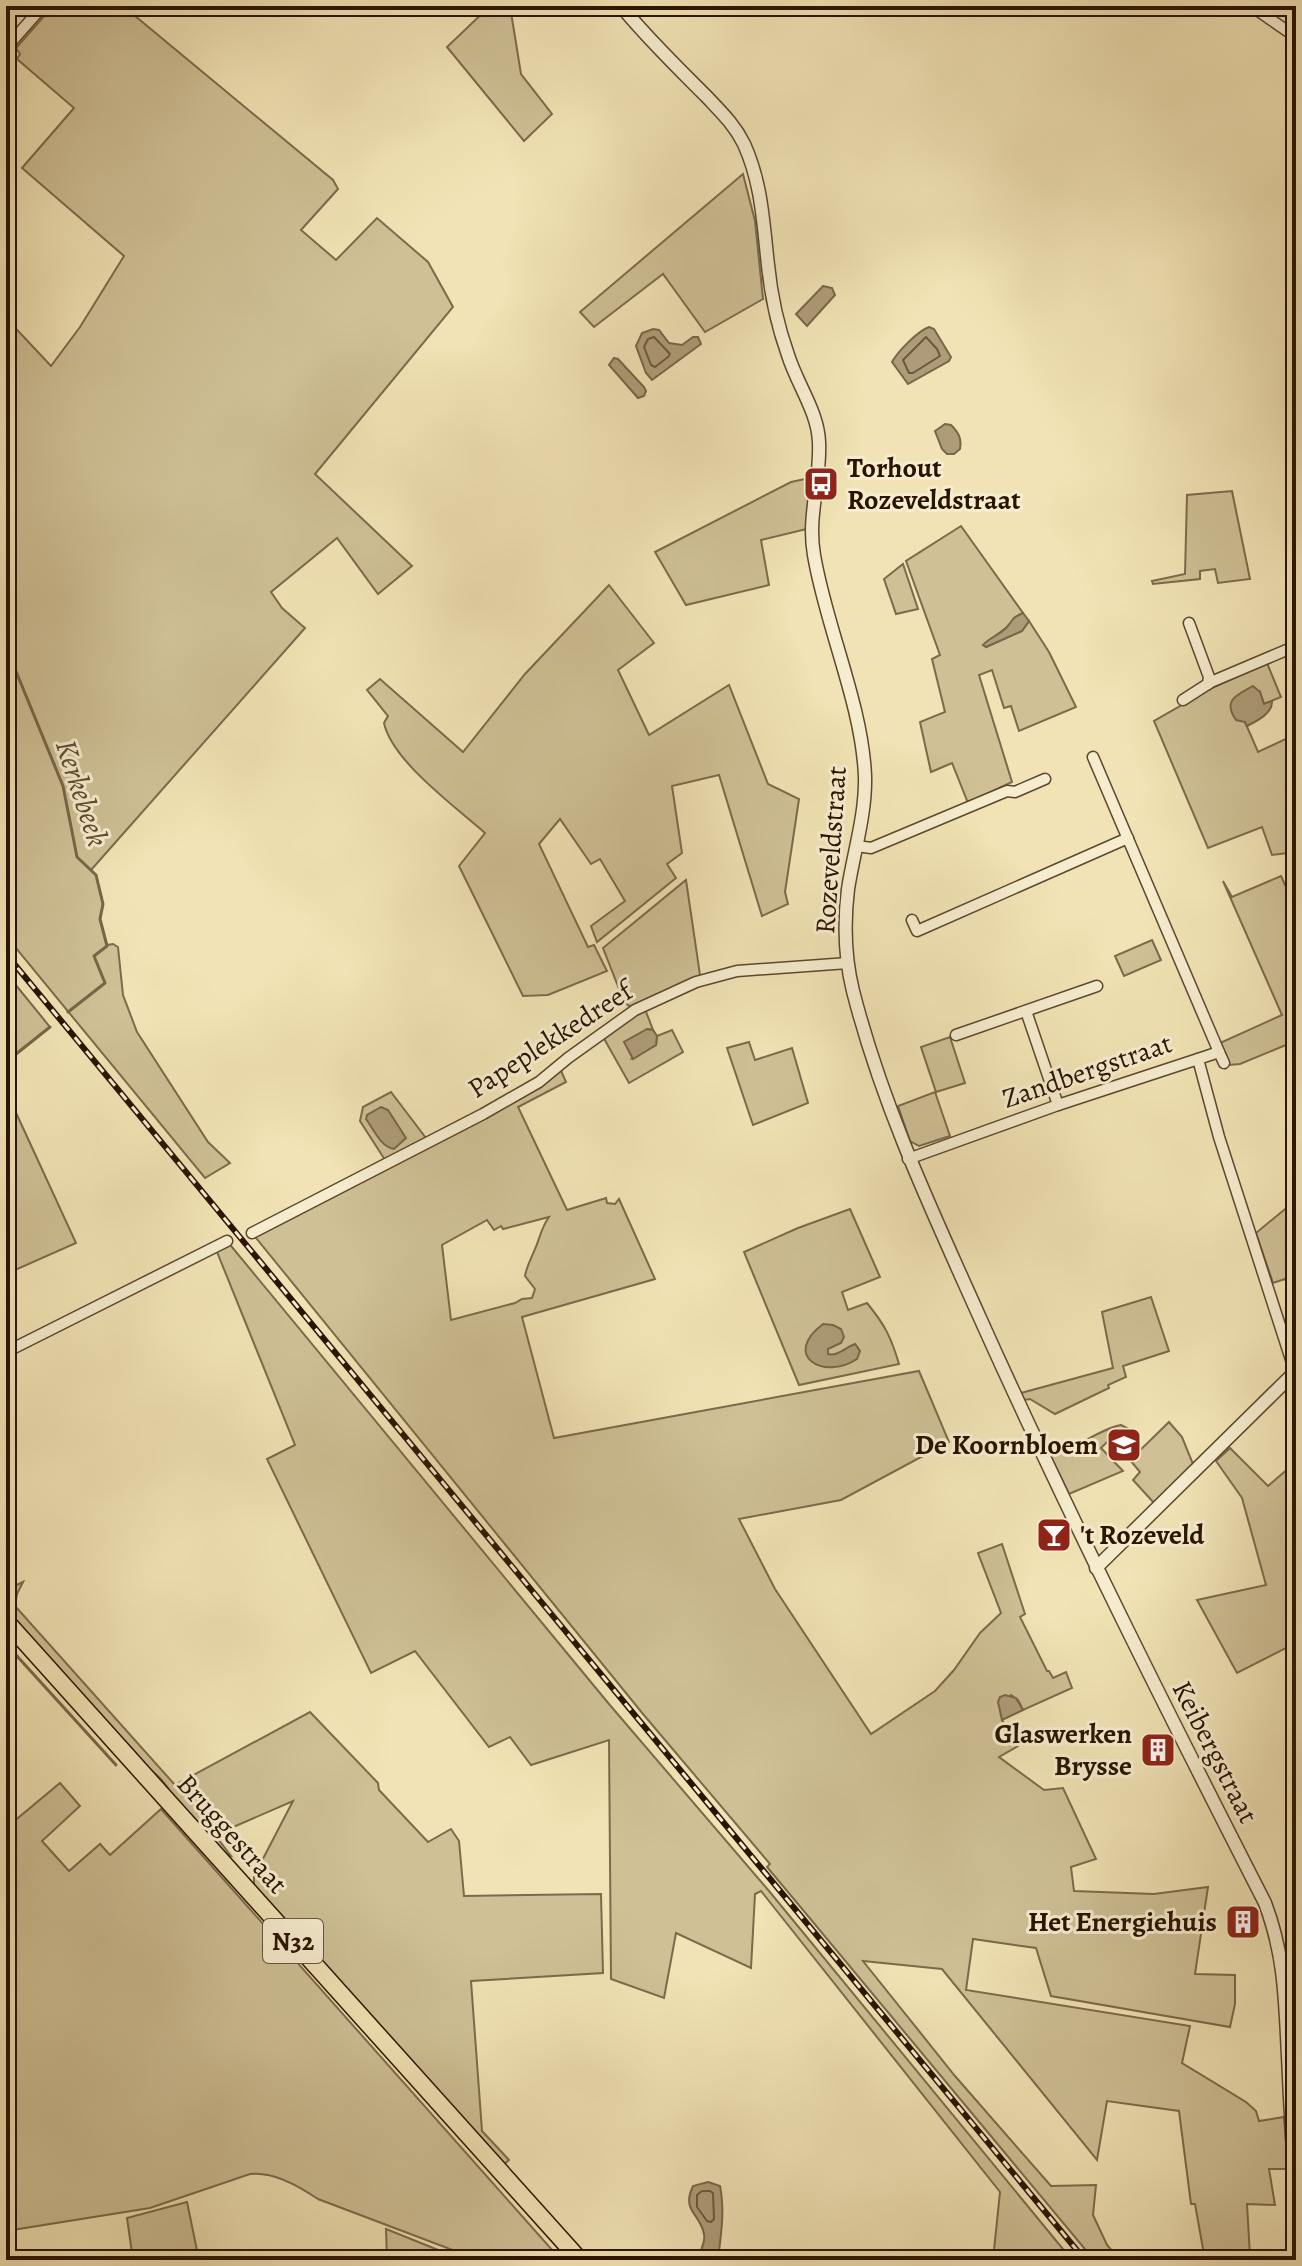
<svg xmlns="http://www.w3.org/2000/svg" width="1302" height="2266" font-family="Alegreya,serif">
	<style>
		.green { fill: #cfc096; stroke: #7c6a4b; stroke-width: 2; fill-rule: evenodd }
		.water { fill: #ad9c77; stroke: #796547; stroke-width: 2 }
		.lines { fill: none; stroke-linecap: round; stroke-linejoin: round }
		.shore { stroke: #6c583c; stroke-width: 2 }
		.stream { stroke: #796547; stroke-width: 3 }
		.minor-casing { stroke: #5c472d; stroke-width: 13 }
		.tertiary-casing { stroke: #5c472d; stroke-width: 15 }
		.primary-casing { stroke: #2a1300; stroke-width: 19 }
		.minor { stroke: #f6edcf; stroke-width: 10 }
		.tertiary { stroke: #f6edcf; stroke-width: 12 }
		.primary { stroke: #f1e3b5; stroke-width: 16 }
		.rail-casing { stroke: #2a1300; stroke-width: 6 }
		.rail { stroke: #f6edcf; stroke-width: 3; stroke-dasharray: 9; stroke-linecap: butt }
		.labels { text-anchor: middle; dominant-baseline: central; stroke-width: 6; stroke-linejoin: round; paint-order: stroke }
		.shield { fill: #f6edcf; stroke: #67543e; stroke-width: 2 }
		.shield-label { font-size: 26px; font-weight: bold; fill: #2a1300 }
		.poi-label { font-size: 28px; font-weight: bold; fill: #2a1300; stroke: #f6edcf; text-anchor: end }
		.street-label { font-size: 28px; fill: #2a1300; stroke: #f6edcf }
		.water-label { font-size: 30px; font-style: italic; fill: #5e4a30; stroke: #f6edcf }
	</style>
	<rect width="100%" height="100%" fill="#f1e3b5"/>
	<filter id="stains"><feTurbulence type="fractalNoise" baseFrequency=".0025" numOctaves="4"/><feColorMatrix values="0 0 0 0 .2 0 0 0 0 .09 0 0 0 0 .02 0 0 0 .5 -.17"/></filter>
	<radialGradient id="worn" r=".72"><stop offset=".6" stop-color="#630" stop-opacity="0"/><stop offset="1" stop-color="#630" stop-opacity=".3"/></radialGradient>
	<!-- green -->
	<g class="green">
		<polygon points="53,6 123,6 333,180 338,189 301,230 336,260 377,218 428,262 453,307 315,474 412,566 378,594 337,538 271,592 282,608 305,628 91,870 96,875 103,904 100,919 107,945 113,944 118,947 123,995 137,1032 208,1142 230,1163 205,1178 6,936 6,318 51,366 80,327 124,256 22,168 74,108 17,59 20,54 16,48"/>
		<polygon points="490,6 510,6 521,74 552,114 524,141 447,47"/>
		<polygon points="743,174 755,221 763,299 705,332 663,274 594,327 580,312"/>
		<polygon points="805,479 816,479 811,528 761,540 769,585 686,605 655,552 791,482"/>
		<polygon points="1232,491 1250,579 1218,583 1215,569 1200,571 1200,579 1153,584 1152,581 1185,574 1187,495"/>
		<path d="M961,526L1023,613C1015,617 1013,621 1007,627C999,634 991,638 984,645L986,647L1022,631L1029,621L1049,652L1076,707L1019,731L1011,706L1004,708L992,670L979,675L1012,782L968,803L952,763L931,772L920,722L945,712L932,659L940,655L906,561Z"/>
		<polygon points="903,564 918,609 896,614 884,579"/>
		<path d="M609,585L654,643L618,670L649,735L729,685L768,784L799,799L785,892L788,904L762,916L719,775L672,786L682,853L667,864L676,878L597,942L591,926L625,901L600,859L591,864L560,819L539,844L588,947L594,945L607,971L548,995L523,996L459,866L485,833C456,807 392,761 384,723L388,716L367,690L380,679L463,752L525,674Z"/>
		<polygon points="1267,663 1281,697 1264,704 1260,692 1245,722 1258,752 1296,734 1296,852 1272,855 1262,827 1208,848 1154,721 1212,688"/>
		<polygon points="1281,876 1296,909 1296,1047 1293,1042 1240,1064 1229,1065 1220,1043 1282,1015 1223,881 1232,897"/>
		<path d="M686,880L700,975C688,981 644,1006 634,1006C627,1007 627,1004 623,999L603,948Z"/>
		<polygon points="1152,940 1161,960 1124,976 1115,956"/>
		<polygon points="6,973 50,1027 6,1062"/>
		<polygon points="645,1009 653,1030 647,1029 632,1058 656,1045 657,1036 672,1030 683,1052 629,1083 602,1035"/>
		<polygon points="950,1037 965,1083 936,1092 921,1047"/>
		<polygon points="749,1042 755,1060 792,1048 808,1103 753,1125 727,1048"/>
		<path d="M559,1066L566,1082L518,1107L567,1210L606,1198L607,1203L615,1204L619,1199L655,1279L522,1317L554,1438L919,1371L949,1442L841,1500L739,1519L775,1589L871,1734L935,1691L954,1670L980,1633L1001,1613L978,1553L1002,1544L1025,1614L1020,1617L1047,1671H1049L1053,1678L1066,1672L1072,1688L1023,1710L1018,1700L1011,1695L1002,1720L1018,1746L999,1757L1044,1790L1063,1788L1096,1859L1071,1867L1074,1891L1154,1894L1208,1887L1195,1974L1235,1975V2004L1230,2027L1051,1996L1036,1948L973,1939L966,1990L1190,2026L1182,2063L1246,2102L1256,2111L1259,2121L1284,2117L1288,2169H1269L1275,2205L1247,2204L1250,2256L1205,2260L1195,2204H1191L1179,2111L1107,2101L1097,2160L942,1969L863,1961L955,2076L1051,2186L1096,2185L1093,2215L1107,2245L1120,2260H1094L793,1898L767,1867L770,1864L643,1714L252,1233L387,1163L360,1121L363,1107L391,1092L429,1142ZM549,1217C541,1228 540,1238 535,1249C531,1259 527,1265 525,1276L535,1289L532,1298L522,1299L515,1303L451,1320L442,1245L487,1220L494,1230L501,1226L503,1229Z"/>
		<polygon points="6,1091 76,1243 6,1274"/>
		<polygon points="935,1092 950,1136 919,1146 910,1141 898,1106"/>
		<polygon points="1296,1200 1296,1300 1285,1279 1273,1283 1256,1233"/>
		<path d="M850,1209L880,1277L842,1292L848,1310L867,1303C885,1325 891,1337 899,1364L799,1385L744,1252L798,1228Z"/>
		<polygon points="227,1241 609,1704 769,1891 1072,2260 993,2260 1000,2192 761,1891 755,1894 751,1968 676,1933 664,1998 611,1979 609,1740 531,1765 510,1737 489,1747 415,1651 371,1673 267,1459 295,1445 215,1247"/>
		<polygon points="1151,1297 1169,1351 1123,1366 1126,1377 1108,1385 1109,1388 1055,1414 1030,1399 1024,1400 1021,1393 1113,1368 1102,1312"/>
		<polygon points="1169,1422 1182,1437 1193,1464 1154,1503 1133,1480 1140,1472 1130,1460"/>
		<path d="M1121,1425L1127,1428L1114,1442L1110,1439L1101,1448L1123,1471L1069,1494L1051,1457C1076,1449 1097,1430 1121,1425Z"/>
		<polygon points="1230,1448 1268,1486 1296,1462 1296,1643 1237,1673 1197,1600 1266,1585 1242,1498 1216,1461"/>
		<path d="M23,1582L17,1594L15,1606L175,1785L310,1712L378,1783L379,1790L428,1842L451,1829L459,1841L464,1896L601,1894L603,1973L471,1981L482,2131L509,2160L503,2165L254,1886V1876L293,1801L215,1835L231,1856L226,1855L172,1795C166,1783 156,1773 145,1766L6,1611V1590Z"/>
		<path d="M60,1783L80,1806L42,1841L69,1871L100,1844L110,1855L161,1809L561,2260H479L318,2199C299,2186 273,2171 250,2174L150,2208L6,2231V1828Z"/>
		<polygon points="187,2202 199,2260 133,2260 127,2218"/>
		<polygon points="386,2229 463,2260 387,2260"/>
	</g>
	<!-- water -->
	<g class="water">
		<polygon points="823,286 832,288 835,295 807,326 796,314"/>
		<path d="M929,327L934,329L951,357L949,361L908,384L892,362C898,351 918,331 929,327Z"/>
		<polygon points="653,329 659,330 669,343 682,345 693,337 698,337 701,344 652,380 646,373 636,346 642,333"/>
		<polygon points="614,358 618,359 644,387 646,391 644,396 638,398 609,365"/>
		<path d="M945,424L951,425C958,432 962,438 960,449L954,454H947L942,449L935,431Z"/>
		<path d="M1023,613L1029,621L1022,631L986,647L983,645C990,637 1000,635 1007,627C1015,618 1010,619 1023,613Z"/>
		<path d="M1253,686L1260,692L1264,704L1272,701C1273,713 1257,721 1247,726L1245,722L1236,720C1222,700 1237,695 1253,686Z"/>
		<polygon points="647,1029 653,1030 657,1036 656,1045 633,1059 624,1042"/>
		<path d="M381,1107L388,1110L406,1138L394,1149C381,1147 374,1130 366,1119L367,1115Z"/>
		<path d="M823,1324L833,1325L841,1329L844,1337L841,1343L828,1349V1354C837,1357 846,1347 855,1344L860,1351L857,1359C824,1381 781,1356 823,1324Z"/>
		<polygon points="1005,1695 1016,1698 1023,1710 1002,1720 998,1702 1000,1697"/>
		<path d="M708,2182L720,2186C725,2210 721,2235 718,2259H700C699,2250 706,2243 704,2234C700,2213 681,2211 693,2186Z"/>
	</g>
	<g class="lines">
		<!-- shore -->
		<g class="shore">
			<polygon points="654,337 670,354 668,357 655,367 651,365 644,347 648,339"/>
			<polygon points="926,337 937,349 940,356 913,373 909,373 903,360"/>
			<polygon points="702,2191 710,2191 713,2193 714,2219 711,2222 707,2221 697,2207 697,2195"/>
		</g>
		<!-- stream -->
		<g class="stream">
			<polyline points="6,670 13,664 63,786 77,857 96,875 103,904 100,919 107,946 94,956 105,983 68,1012"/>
			<polyline points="6,1062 50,1027"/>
			<polyline points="6,1524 11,1579"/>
			<polyline points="6,1602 14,1594 13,1590"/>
			<polyline points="6,1644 116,1765"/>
		</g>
		<defs>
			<g id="minor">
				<polyline points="1251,6 1296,37"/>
				<polyline points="6,48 43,6"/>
				<polyline points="1189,623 1209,677 1208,684"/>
				<polyline points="1183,700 1211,682 1296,646"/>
				<polyline points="1093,757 1219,1052 1198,1059"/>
				<polyline points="857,846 871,848 1007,791 1015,792 1045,779"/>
				<polyline points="912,920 917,931 1128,838"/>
				<polyline points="1026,1011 1058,1105"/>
				<polyline points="956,1035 1097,986"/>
				<polyline points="1219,1052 1224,1063"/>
				<polyline points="908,1159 1058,1105 1198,1059 1219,1137 1295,1372"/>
				<polyline points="252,1233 483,1114 539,1082 568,1058 635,1010 696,982 737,971 848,963"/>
				<polyline points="6,1352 227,1241"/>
			</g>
			<g id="tertiary">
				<path d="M621,6C647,38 677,67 706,96C721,112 734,124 744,144C762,184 763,222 768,265C771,295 778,327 788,355C797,384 818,412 819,442C821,481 807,517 814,555C826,627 862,704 865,776C866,814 854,851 848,889C844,922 845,959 853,991C882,1105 932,1211 980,1318C1069,1516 1166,1709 1265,1903C1285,1956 1285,2000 1288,2056C1290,2104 1293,2152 1296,2200"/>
				<polyline points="1096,1568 1296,1371"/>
			</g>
			<polyline id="primary" points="6,1621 580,2260"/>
		</defs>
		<!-- minor casing -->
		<use href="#minor" class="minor-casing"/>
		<!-- tertiary casing -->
		<use href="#tertiary" class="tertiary-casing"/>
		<!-- primary casing -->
		<use href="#primary" class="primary-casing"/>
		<!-- minor -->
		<use href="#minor" class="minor"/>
		<!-- tertiary -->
		<use href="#tertiary" class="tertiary"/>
		<!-- primary -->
		<use href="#primary" class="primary"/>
		<defs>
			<polyline id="rail" points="6,954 1085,2260"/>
		</defs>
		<!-- rail casing -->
		<use href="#rail" class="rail-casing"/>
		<!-- rail -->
		<use href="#rail" class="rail"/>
	</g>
	<!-- icons -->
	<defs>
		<symbol id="bus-square" viewBox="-11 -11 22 22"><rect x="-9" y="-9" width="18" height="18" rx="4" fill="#8f2418" stroke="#f6edcf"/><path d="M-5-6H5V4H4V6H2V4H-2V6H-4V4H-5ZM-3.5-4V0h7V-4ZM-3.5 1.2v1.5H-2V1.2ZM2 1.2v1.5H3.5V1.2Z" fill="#fff"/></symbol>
		<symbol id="school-square" viewBox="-11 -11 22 22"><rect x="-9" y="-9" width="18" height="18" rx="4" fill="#8f2418" stroke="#f6edcf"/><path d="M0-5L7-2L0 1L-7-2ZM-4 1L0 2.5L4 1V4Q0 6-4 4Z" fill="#fff"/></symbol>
		<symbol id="bar-square" viewBox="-11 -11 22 22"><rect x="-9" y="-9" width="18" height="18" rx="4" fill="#8f2418" stroke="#f6edcf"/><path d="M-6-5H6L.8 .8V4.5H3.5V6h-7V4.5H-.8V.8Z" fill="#fff"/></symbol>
		<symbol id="building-square" viewBox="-11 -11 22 22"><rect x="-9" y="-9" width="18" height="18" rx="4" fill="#8f2418" stroke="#f6edcf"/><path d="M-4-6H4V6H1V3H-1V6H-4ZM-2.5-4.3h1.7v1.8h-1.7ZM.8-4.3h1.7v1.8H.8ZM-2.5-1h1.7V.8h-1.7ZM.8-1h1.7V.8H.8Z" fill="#fff"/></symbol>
	</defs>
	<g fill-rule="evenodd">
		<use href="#bus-square" x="801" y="464" width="40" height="40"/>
		<use href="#school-square" x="1104" y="1425" width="40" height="40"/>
		<use href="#bar-square" x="1034" y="1515" width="40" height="40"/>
		<use href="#building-square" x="1138" y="1730" width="40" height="40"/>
		<use href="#building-square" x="1223" y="1902" width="40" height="40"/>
	</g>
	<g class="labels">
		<!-- shield labels -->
		<rect class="shield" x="263" y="1919" width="60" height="44" rx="6"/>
		<g class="shield-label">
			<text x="293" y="1941">N32</text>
		</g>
		<!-- poi labels -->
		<g class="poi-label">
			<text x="847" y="468" text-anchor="start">Torhout<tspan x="847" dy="32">Rozeveldstraat</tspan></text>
			<text x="1098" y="1445">De Koornbloem</text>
			<text x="1080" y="1535" text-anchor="start">'t Rozeveld</text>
			<text x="1132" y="1734">Glaswerken<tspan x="1132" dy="32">Brysse</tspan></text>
			<text x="1217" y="1922">Het Energiehuis</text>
		</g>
		<!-- street labels -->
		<g class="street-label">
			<text transform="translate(831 850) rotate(-86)">Rozeveldstraat</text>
			<text transform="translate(550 1040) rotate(-33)">Papeplekkedreef</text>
			<text transform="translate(1087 1071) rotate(-19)">Zandbergstraat</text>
			<text transform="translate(1215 1752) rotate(63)">Keibergstraat</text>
			<text transform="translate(232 1834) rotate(48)">Bruggestraat</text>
		</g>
		<!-- water labels -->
		<g class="water-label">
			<text transform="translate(82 793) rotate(72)">Kerkebeek</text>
		</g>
	</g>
	<!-- margin -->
	<rect width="1302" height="2266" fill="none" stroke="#f1e3b5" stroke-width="32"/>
	<rect x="8" y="8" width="1286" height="2250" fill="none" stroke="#2a1300" stroke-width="4"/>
	<rect x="16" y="16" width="1270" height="2234" fill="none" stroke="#2a1300" stroke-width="2"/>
	<rect width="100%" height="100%" filter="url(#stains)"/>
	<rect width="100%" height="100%" fill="url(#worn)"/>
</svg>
